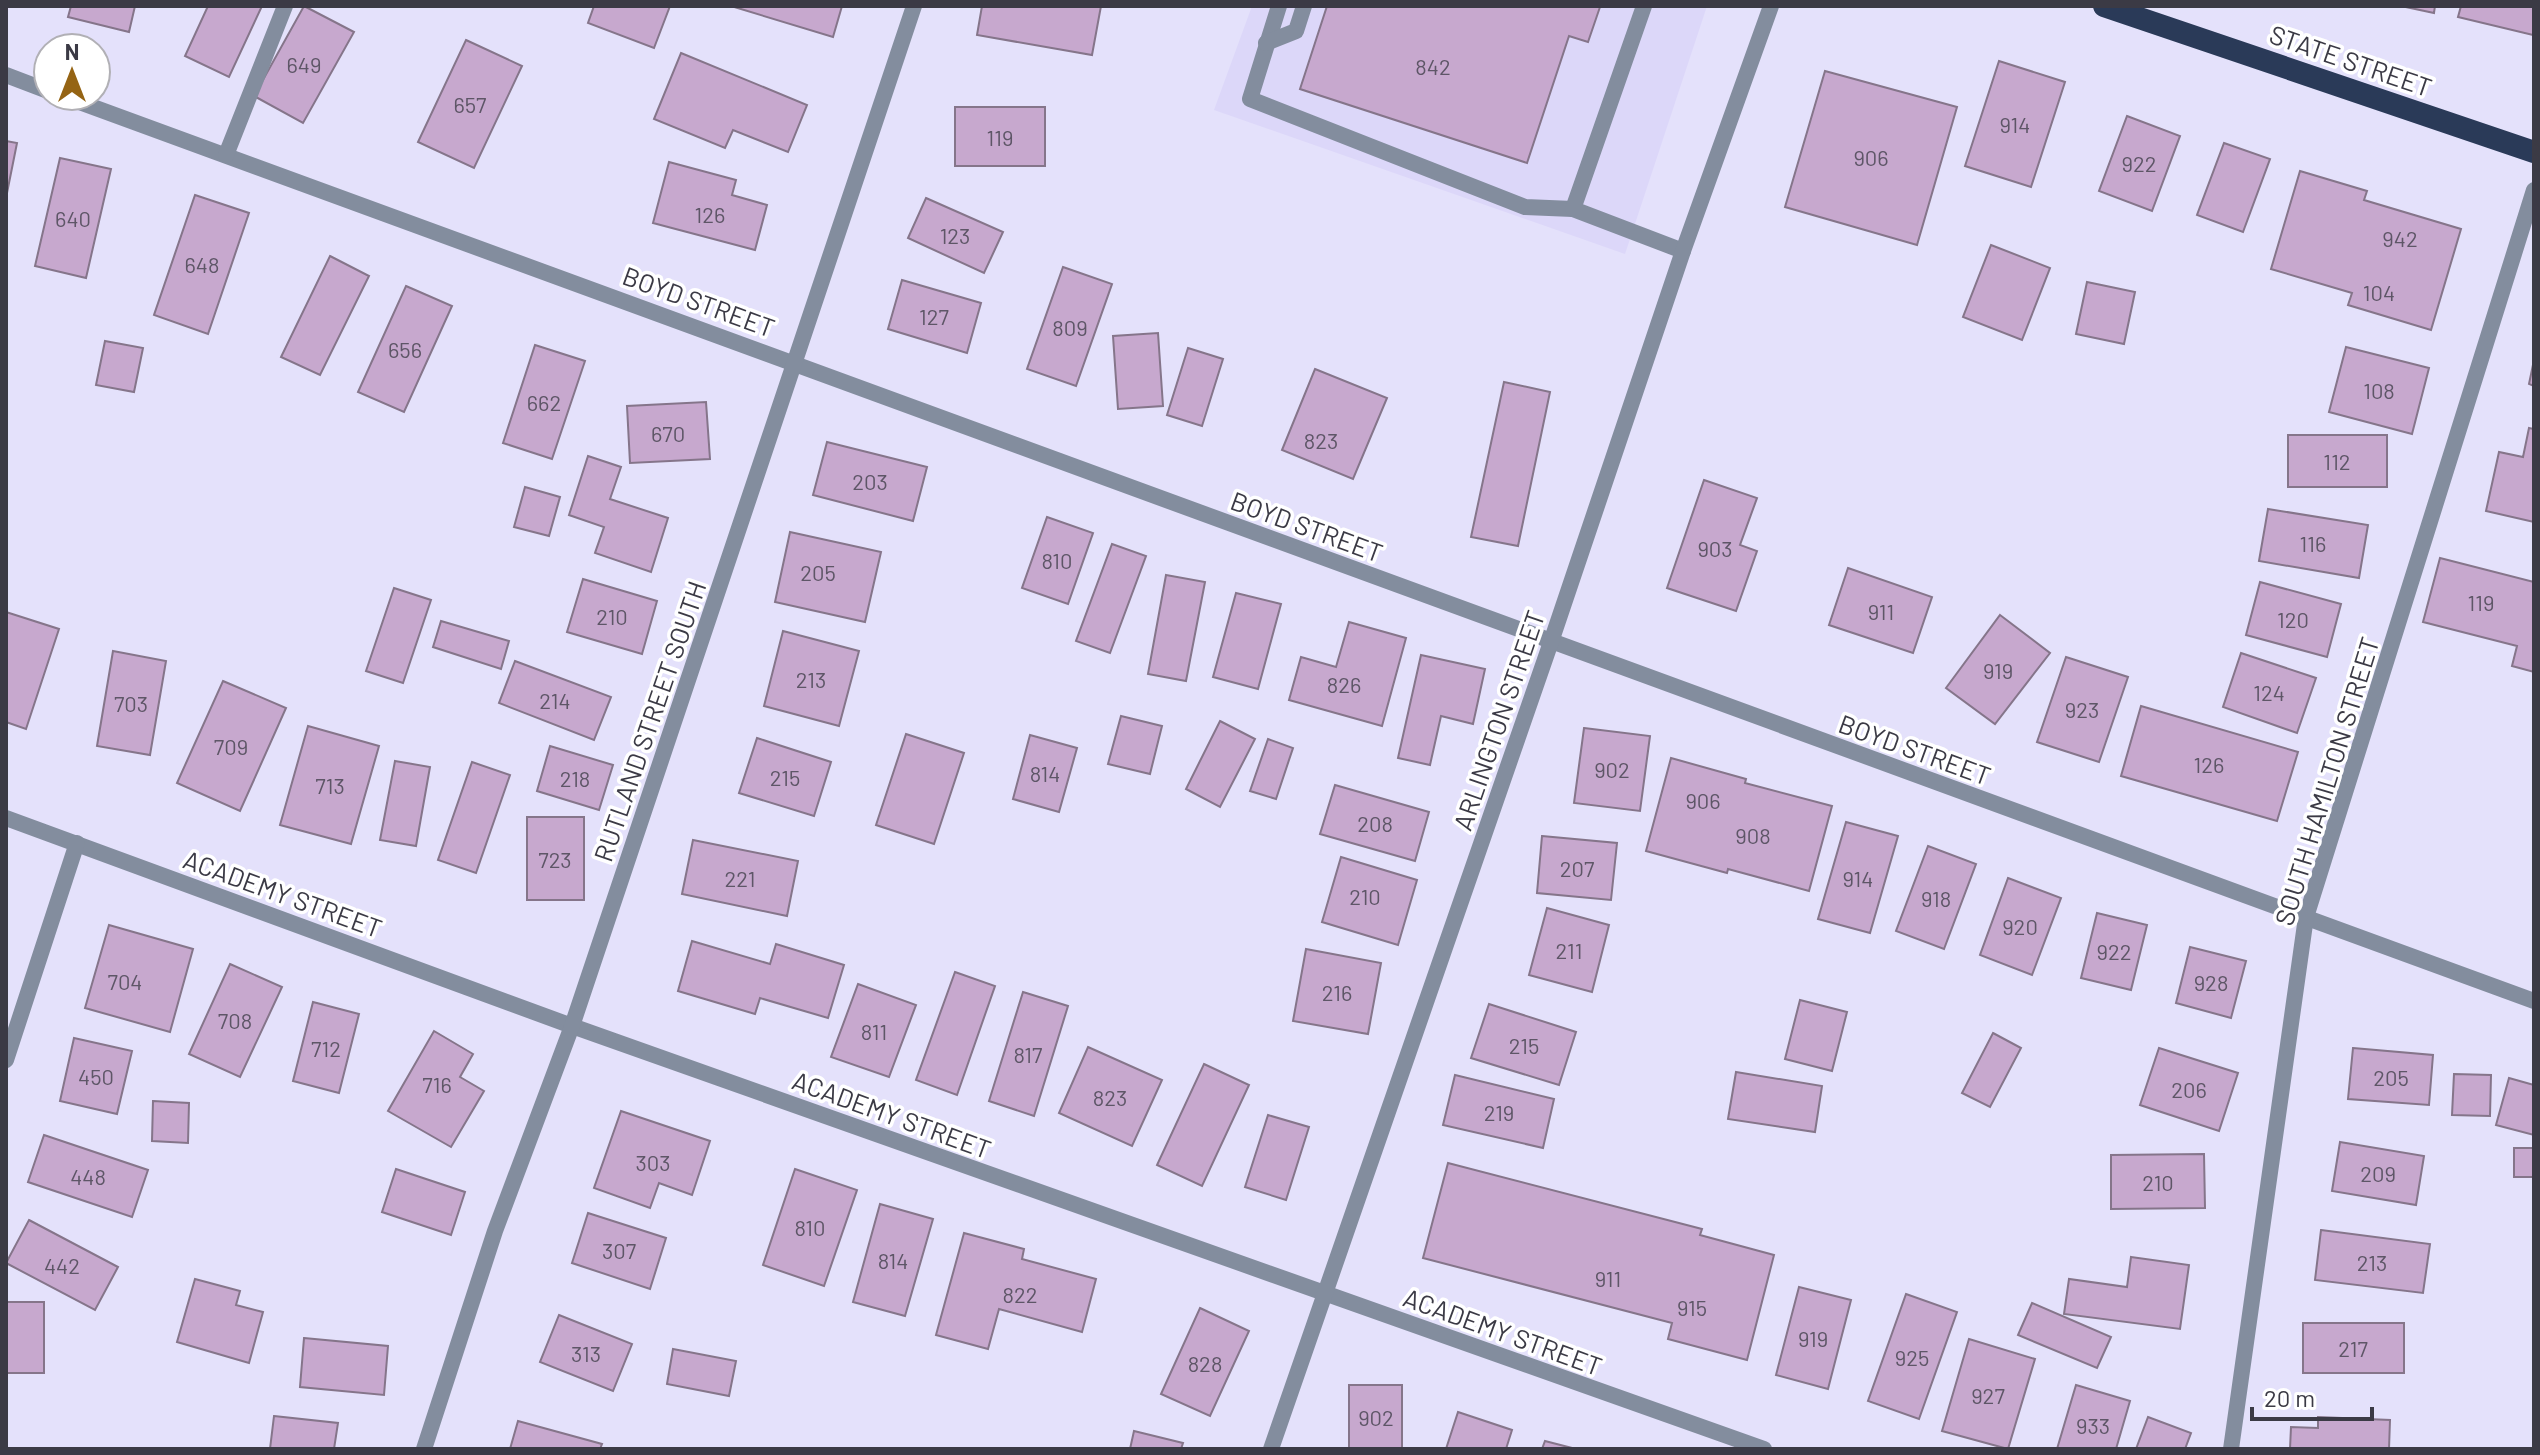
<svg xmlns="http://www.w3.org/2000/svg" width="2540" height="1455" font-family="Barlow,sans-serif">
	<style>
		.built { fill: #dcd7f9 }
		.building { fill: #c7a8ce; stroke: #85758a; stroke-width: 2 }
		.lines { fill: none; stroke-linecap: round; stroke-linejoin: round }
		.service { stroke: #838d9e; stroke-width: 16 }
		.minor { stroke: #838d9e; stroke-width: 16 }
		.trunk { stroke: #2a3a58; stroke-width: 22 }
		.labels { text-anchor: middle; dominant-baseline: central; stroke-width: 7; stroke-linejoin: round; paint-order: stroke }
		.number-label { font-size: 22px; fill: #5e5667 }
		.street-label { font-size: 26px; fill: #3b3a45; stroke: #fff }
	</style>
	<rect width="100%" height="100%" fill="#e4e1fb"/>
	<!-- built -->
	<polygon class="built" points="1252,6 1707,6 1625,254 1214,110"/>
	<!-- building -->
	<g class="building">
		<polygon points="71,6 135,6 129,32 68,17"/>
		<polygon points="208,6 262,6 229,77 185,56"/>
		<polygon points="304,6 354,32 303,123 254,96"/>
		<polygon points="594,6 670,6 654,48 588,23"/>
		<polygon points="731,6 842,6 833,37"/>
		<polygon points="982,6 1101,6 1092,55 977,35"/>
		<polygon points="1327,6 1597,6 1600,7 1588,42 1569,36 1527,163 1300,89"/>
		<polygon points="2401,6 2435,6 2434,13"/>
		<polygon points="2461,6 2534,6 2533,35 2458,17"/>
		<polygon points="466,40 522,66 474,168 418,142"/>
		<polygon points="681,53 807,105 788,152 733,130 725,148 654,119"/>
		<polygon points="1999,61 2065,82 2031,187 1965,166"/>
		<polygon points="1825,71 1957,107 1917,245 1785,207"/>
		<rect x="955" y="107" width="90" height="59"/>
		<polygon points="2127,116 2180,136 2152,211 2099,191"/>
		<polygon points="6,141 17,143 6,198"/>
		<polygon points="2224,143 2270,159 2243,232 2197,215"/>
		<polygon points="60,158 111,169 86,278 35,266"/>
		<polygon points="669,162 736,180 732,195 767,205 755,250 653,223"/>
		<polygon points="2300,171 2367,191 2364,200 2461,229 2431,330 2348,305 2352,293 2271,269"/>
		<polygon points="195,195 249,213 208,334 154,315"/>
		<polygon points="926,198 1003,232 984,273 908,238"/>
		<polygon points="1991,245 2050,268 2022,340 1963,317"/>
		<polygon points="330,256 369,276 320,375 281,357"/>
		<polygon points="1063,267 1112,284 1076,386 1027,369"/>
		<polygon points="902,280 981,303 967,353 888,329"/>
		<polygon points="2087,282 2135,292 2124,344 2076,334"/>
		<polygon points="406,286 452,306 404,412 358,392"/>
		<polygon points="1158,333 1163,406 1118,409 1113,336"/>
		<polygon points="105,341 143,348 134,392 96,385"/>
		<polygon points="535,345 585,361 552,459 503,443"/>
		<polygon points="2346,347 2429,368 2412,434 2329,412"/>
		<polygon points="1188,348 1223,359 1202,426 1167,415"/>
		<polygon points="2534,360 2534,386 2529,384"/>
		<polygon points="1315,369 1387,398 1353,479 1282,450"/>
		<polygon points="1504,382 1550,392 1518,546 1471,537"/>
		<polygon points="706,402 710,459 630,463 627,406"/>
		<polygon points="2529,428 2534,429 2534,522 2486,511 2499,452 2523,457"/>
		<rect x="2288" y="435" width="99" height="52"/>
		<polygon points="827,442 927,467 913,521 813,495"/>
		<polygon points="588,456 621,467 610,499 668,518 651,572 595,553 604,527 569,515"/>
		<polygon points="1704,480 1757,498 1740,545 1757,551 1736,611 1667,588"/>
		<polygon points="525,487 560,497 549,536 514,527"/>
		<polygon points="2268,509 2368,525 2359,578 2259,561"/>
		<polygon points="1047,517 1093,533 1068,604 1022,588"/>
		<polygon points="790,532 881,552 865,622 775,602"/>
		<polygon points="1112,544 1146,556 1110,653 1076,641"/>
		<polygon points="2440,558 2534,582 2534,672 2512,666 2517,646 2423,622"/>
		<polygon points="1848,568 1932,597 1913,653 1829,625"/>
		<polygon points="1166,575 1205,582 1186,681 1148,674"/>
		<polygon points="583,579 657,601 642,654 567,632"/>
		<polygon points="2260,582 2341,604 2327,657 2246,635"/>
		<polygon points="394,588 431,600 403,683 366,671"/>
		<polygon points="1236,593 1281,604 1258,689 1213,677"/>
		<polygon points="6,612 59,629 26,729 6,722"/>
		<polygon points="2000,615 2050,653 1995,724 1946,688"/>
		<polygon points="441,621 509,641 501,669 433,647"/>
		<polygon points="1349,622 1406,638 1382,726 1289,700 1301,657 1336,667"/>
		<polygon points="783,631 859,651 839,726 764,706"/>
		<polygon points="113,651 166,661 150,755 97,746"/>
		<polygon points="2241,653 2316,678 2297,733 2223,707"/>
		<polygon points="1421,655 1485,669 1473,724 1441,716 1430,765 1398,758"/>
		<polygon points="2066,657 2128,677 2099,762 2037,742"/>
		<polygon points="515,661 611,697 594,740 499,703"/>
		<polygon points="223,681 286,708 240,811 177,783"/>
		<polygon points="2141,706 2298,752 2277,821 2121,776"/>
		<polygon points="1121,716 1162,726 1150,774 1108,764"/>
		<polygon points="1220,721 1255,739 1220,807 1186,789"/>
		<polygon points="308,726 379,746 351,844 280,825"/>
		<polygon points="1584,728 1650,736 1640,811 1574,803"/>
		<polygon points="906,734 964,753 934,844 876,825"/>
		<polygon points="1030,735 1077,748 1059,812 1013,799"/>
		<polygon points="757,738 831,762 814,816 739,793"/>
		<polygon points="1268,739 1293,748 1276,799 1250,791"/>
		<polygon points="550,746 613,765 599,810 537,791"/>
		<polygon points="1671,758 1746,779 1745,783 1832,806 1809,891 1728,869 1727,873 1646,851"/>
		<polygon points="395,761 430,767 416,846 380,840"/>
		<polygon points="472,762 510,775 476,873 438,860"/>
		<polygon points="1335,785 1429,812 1415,861 1320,834"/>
		<rect x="527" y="817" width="57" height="83"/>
		<polygon points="1846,822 1898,836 1870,933 1818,919"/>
		<polygon points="1542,836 1617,843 1611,900 1537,893"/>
		<polygon points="693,840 798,861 787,916 682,894"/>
		<polygon points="1928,846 1976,864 1944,949 1896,931"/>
		<polygon points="1341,857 1417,880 1398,945 1322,922"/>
		<polygon points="2008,878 2061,898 2032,975 1980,955"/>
		<polygon points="1547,908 1609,925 1592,992 1529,975"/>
		<polygon points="2097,913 2147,925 2131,990 2081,978"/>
		<polygon points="109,925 193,949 170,1032 85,1008"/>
		<polygon points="692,941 770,964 776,944 844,965 828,1018 760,998 755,1014 678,991"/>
		<polygon points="2190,947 2246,961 2231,1018 2176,1003"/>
		<polygon points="1306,949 1381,963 1368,1034 1293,1021"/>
		<polygon points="230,964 282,987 240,1077 189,1054"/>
		<polygon points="955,972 995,986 957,1095 916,1080"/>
		<polygon points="858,984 916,1005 889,1077 831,1057"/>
		<polygon points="1023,992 1068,1006 1034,1116 989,1101"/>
		<polygon points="1800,1000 1847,1012 1832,1071 1785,1059"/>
		<polygon points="313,1002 359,1014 339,1093 293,1081"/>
		<polygon points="1489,1004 1576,1032 1559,1085 1471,1058"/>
		<polygon points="434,1031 473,1054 460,1077 484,1091 451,1147 388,1111"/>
		<polygon points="1993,1033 2021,1048 1990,1107 1962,1093"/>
		<polygon points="74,1038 132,1051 117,1114 60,1101"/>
		<polygon points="1088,1047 1162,1080 1132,1146 1059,1113"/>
		<polygon points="2159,1048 2238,1073 2219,1131 2140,1105"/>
		<polygon points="2353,1048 2433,1055 2429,1105 2348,1099"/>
		<polygon points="1204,1064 1249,1085 1202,1186 1157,1165"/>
		<polygon points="1736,1072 1822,1086 1815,1132 1728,1119"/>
		<polygon points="2454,1074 2491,1075 2490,1116 2452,1115"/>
		<polygon points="1455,1075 1554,1099 1543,1148 1443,1125"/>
		<polygon points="2509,1078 2534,1085 2534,1135 2496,1125"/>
		<polygon points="153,1101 189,1103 188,1143 152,1141"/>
		<polygon points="621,1111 710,1141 692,1195 659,1183 650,1208 594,1188"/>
		<polygon points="1268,1115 1309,1127 1286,1200 1245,1187"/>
		<polygon points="44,1135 148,1170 132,1217 28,1182"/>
		<polygon points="2340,1142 2424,1156 2416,1205 2332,1191"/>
		<rect x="2514" y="1148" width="20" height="29"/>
		<polygon points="2204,1154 2205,1208 2111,1209 2111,1155"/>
		<polygon points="1448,1163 1702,1229 1700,1235 1774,1255 1747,1360 1668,1339 1672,1323 1423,1258"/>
		<polygon points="396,1169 465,1192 451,1235 382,1212"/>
		<polygon points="795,1169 857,1190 824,1286 763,1265"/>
		<polygon points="880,1204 933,1219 905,1316 853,1302"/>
		<polygon points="588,1213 666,1238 650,1289 572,1263"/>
		<polygon points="29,1220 118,1267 95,1310 6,1263"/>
		<polygon points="2321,1230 2430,1244 2423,1293 2315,1280"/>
		<polygon points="964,1233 1024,1249 1022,1259 1096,1279 1082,1332 999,1309 988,1349 936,1335"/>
		<polygon points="2131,1257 2189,1265 2180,1329 2064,1314 2069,1279 2127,1287"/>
		<polygon points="195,1279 240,1291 236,1305 263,1312 249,1363 177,1342"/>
		<polygon points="1799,1287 1851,1300 1828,1389 1776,1375"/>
		<polygon points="1906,1294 1957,1312 1919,1419 1868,1401"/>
		<rect x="6" y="1302" width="38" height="71"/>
		<polygon points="2032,1303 2111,1337 2097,1368 2018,1335"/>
		<polygon points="1200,1308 1249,1331 1210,1416 1161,1394"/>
		<polygon points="559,1315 632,1344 613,1391 540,1362"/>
		<rect x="2303" y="1323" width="101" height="50"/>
		<polygon points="304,1338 388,1346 384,1395 300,1387"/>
		<polygon points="1969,1339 2035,1359 2008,1449 1942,1431"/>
		<polygon points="673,1349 736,1361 729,1396 667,1384"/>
		<rect x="1349" y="1385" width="53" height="64"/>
		<polygon points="2076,1385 2130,1401 2116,1449 2057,1449"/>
		<polygon points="1458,1412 1512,1430 1506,1449 1446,1449"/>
		<polygon points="274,1416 338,1423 334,1449 270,1449"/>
		<polygon points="2148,1417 2191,1433 2185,1449 2136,1449"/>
		<polygon points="2318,1417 2390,1420 2389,1449 2290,1449 2291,1427 2318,1428"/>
		<polygon points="518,1421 602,1444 600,1449 510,1449"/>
		<polygon points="1134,1431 1183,1443 1181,1449 1130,1449"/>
		<polygon points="1545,1441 1576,1449 1542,1449"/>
	</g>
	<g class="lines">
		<!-- service -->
		<g class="service">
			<polyline points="1279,6 1250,99 1525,207 1573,209"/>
			<polyline points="1644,6 1573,209 1683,251"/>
			<polyline points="1266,43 1296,31 1304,6"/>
		</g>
		<!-- minor -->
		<g class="minor">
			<polyline points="6,75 48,91"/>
			<path d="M63,96C887,395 1710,699 2534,1001"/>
			<polyline points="226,155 285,6"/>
			<polyline points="6,818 572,1026 1764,1449"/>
			<polyline points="6,1060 77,843"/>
			<polyline points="424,1449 495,1231 572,1026 914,6"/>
			<polyline points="1271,1449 1551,642 1683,251 1771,6"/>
			<polyline points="2231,1449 2306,917 2534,190"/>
		</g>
		<!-- trunk -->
		<polyline class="trunk" points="2104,6 2534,152"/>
	</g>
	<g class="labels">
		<!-- number labels -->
		<g class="number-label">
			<text x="304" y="64">649</text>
			<text x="1433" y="66">842</text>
			<text x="470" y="104">657</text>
			<text x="2015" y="124">914</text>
			<text x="1000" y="137">119</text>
			<text x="1871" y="157">906</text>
			<text x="2139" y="163">922</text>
			<text x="710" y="214">126</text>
			<text x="73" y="218">640</text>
			<text x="955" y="235">123</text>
			<text x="2400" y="238">942</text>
			<text x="202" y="264">648</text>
			<text x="2379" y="292">104</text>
			<text x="934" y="316">127</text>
			<text x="1070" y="327">809</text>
			<text x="405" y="349">656</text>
			<text x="2379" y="390">108</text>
			<text x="544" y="402">662</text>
			<text x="668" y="433">670</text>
			<text x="1321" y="440">823</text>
			<text x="2337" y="461">112</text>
			<text x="870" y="481">203</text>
			<text x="2313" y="543">116</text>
			<text x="1715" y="548">903</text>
			<text x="1057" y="560">810</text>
			<text x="818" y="572">205</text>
			<text x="2481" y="602">119</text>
			<text x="1881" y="611">911</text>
			<text x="612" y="616">210</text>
			<text x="2293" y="619">120</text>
			<text x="1998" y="670">919</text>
			<text x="811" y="679">213</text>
			<text x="1344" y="684">826</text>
			<text x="2269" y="692">124</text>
			<text x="555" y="700">214</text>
			<text x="131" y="703">703</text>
			<text x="2082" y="709">923</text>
			<text x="231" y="746">709</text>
			<text x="2209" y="764">126</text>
			<text x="1612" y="769">902</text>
			<text x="1045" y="773">814</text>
			<text x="785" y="777">215</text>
			<text x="575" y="778">218</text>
			<text x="330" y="785">713</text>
			<text x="1703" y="800">906</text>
			<text x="1375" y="823">208</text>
			<text x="1753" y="835">908</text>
			<text x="555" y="859">723</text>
			<text x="1577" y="868">207</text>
			<text x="740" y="878">221</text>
			<text x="1858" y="878">914</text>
			<text x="1365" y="896">210</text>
			<text x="1936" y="898">918</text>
			<text x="2020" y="926">920</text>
			<text x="1569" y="950">211</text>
			<text x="2114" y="951">922</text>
			<text x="125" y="981">704</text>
			<text x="2211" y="982">928</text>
			<text x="1337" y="992">216</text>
			<text x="235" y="1020">708</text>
			<text x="874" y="1031">811</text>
			<text x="1524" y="1045">215</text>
			<text x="326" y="1048">712</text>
			<text x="1028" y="1054">817</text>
			<text x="96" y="1076">450</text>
			<text x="2391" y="1077">205</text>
			<text x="437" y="1084">716</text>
			<text x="2189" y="1089">206</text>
			<text x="1110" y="1097">823</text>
			<text x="1499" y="1112">219</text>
			<text x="653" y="1162">303</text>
			<text x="2378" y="1173">209</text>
			<text x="88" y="1176">448</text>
			<text x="2158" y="1182">210</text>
			<text x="810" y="1227">810</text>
			<text x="619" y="1250">307</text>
			<text x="893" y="1260">814</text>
			<text x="2372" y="1262">213</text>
			<text x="62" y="1265">442</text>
			<text x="1608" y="1278">911</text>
			<text x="1020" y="1294">822</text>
			<text x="1692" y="1307">915</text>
			<text x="1813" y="1338">919</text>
			<text x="2353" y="1348">217</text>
			<text x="586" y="1353">313</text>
			<text x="1912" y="1357">925</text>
			<text x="1205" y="1363">828</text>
			<text x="1988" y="1395">927</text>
			<text x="1376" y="1417">902</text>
			<text x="2093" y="1425">933</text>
		</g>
		<!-- street labels -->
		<g class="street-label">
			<text transform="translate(2351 60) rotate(19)">STATE STREET</text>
			<text transform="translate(699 301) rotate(20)">BOYD STREET</text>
			<text transform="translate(1307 526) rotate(20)">BOYD STREET</text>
			<text transform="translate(1498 720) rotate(-71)">ARLINGTON STREET</text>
			<text transform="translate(649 721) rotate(-71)">RUTLAND STREET SOUTH</text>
			<text transform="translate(1915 749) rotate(20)">BOYD STREET</text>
			<text transform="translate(2326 781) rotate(-73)">SOUTH HAMILTON STREET</text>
			<text transform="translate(283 893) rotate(20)">ACADEMY STREET</text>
			<text transform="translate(892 1114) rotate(20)">ACADEMY STREET</text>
			<text transform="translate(1503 1331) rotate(20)">ACADEMY STREET</text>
		</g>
	</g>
	<!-- border -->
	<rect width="2540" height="1455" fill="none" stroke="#3b3a45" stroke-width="16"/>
	<!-- north arrow -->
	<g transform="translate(72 72)"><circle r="38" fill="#ffffff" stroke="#b1b0b5" stroke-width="2"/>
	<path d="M0-6L14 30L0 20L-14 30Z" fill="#956414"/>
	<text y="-12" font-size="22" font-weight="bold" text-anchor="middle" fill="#3b3a45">N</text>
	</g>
	<!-- scale -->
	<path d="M2252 1407v12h120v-12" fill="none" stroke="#3b3a45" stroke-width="4"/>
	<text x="2264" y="1407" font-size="24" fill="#3b3a45" stroke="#ffffff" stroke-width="6" paint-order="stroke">20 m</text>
</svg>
